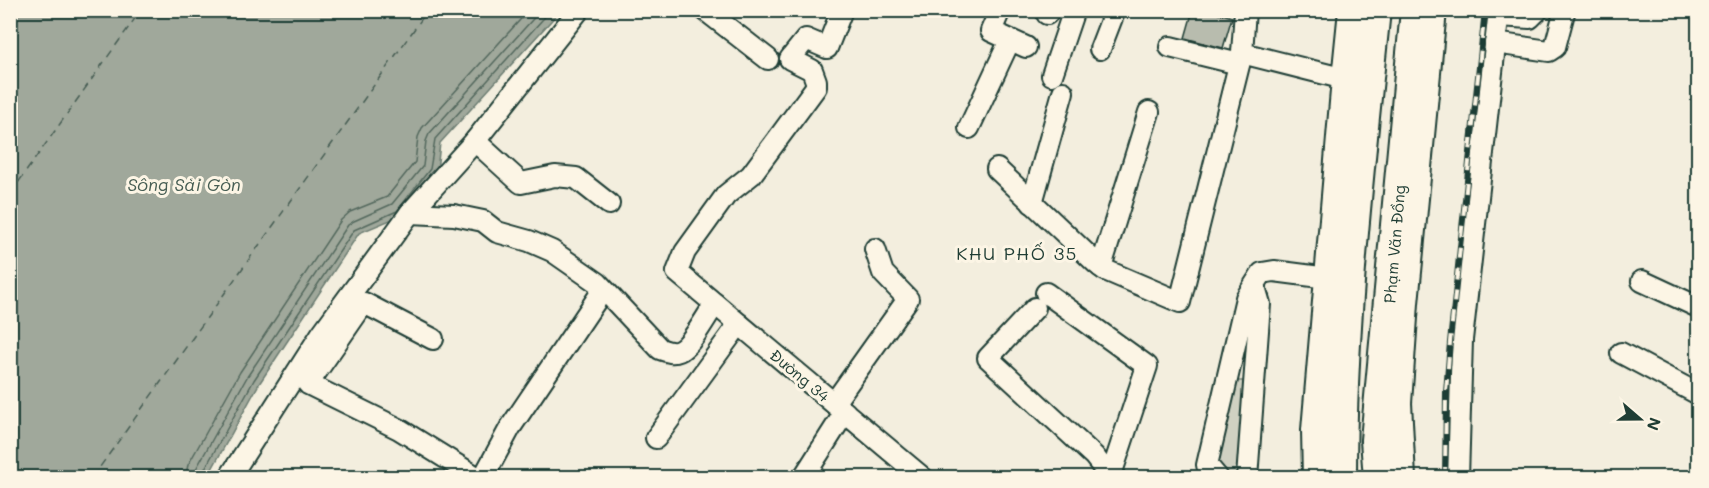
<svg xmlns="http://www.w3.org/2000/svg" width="1709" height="488" font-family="Mali,sans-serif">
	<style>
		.green { fill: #d0d1c2; stroke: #78877b; stroke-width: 1.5 }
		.water { fill: #a0a89b; stroke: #6c7d72; stroke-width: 1.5 }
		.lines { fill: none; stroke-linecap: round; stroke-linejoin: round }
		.shore { stroke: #53685d; stroke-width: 1.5 }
		.ferry { stroke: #465d53; stroke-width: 1.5; stroke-dasharray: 8 6; stroke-linecap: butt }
		.building { fill: #b8bcae; stroke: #1f3d34; stroke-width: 1.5 }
		.minor-casing { stroke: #1f3d34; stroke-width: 24 }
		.major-casing { stroke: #1f3d34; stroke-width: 30 }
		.highway-casing { stroke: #1f3d34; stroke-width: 34 }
		.minor { stroke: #fcf5e5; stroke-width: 20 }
		.major { stroke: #fcf5e5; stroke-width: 26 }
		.highway { stroke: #fcf5e5; stroke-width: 30 }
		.rail-casing { stroke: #1f3d34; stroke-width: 6 }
		.rail { stroke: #fcf5e5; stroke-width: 4; stroke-dasharray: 11; stroke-linecap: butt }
		.labels { text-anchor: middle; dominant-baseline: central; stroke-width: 6; stroke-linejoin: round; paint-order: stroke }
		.street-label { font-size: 16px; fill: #1f3d34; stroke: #fcf5e5 }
		.water-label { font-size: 18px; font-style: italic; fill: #465d53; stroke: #fcf5e5 }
		.neighbourhood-label { font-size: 18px; letter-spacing: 1.5px; fill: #1f3d34; stroke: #fcf5e5 }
	</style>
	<rect width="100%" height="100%" fill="#f3eede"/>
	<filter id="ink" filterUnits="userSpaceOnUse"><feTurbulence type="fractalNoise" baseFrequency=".0167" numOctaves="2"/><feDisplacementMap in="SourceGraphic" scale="12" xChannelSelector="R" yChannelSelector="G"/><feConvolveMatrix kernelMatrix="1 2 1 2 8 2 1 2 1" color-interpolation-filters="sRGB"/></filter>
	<g filter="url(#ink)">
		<!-- green -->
		<polygon class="green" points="1237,381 1245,381 1241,471 1234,474 1227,474 1217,465"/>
		<!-- water -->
		<polygon class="water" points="10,11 560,11 440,143 437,171 400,216 359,233 259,384 207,478 11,477"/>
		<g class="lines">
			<!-- shore -->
			<g class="shore">
				<polyline points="185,478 188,465 240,372 341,220 350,212 387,197 415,162 418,137 422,128 529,10"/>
				<polyline points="194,478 196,469 247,377 348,225 354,221 392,204 423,166 426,141 429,134 541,10"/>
				<polyline points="202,478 203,472 254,380 354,230 397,211 430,169 435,139 551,10"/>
			</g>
			<!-- ferry -->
			<g class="ferry">
				<polyline points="10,194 141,10"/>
				<polyline points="92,478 428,10"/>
			</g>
		</g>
		<!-- building -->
		<polygon class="building" points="1193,10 1208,10 1232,17 1223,48 1185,38"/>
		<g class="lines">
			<defs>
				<g id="minor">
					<polyline points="705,10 768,59"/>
					<polyline points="842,10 827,48 806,39 790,59 812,70 816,81 816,87 751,175 726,195 685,252 677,272 923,478"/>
					<polyline points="1000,10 991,31 1026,47"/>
					<polyline points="1245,10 1242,53 1345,79"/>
					<polyline points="1047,14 1049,10"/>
					<polyline points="1499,16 1530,18 1538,10"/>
					<polyline points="1495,43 1549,51 1555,47 1564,13"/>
					<polyline points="1170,47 1239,64"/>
					<polyline points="1100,49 1115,10"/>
					<polyline points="1052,75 1074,10"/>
					<polyline points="969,128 1010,40"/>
					<polyline points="475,141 521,183 555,176 576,178 609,204"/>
					<polyline points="997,169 1096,263 1105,270 1180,302 1242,53"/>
					<polyline points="1032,203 1063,92"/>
					<path d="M410,213L454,215L483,221L497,232L529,241L552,251L598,283L660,349C666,351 672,354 679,351C691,346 707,315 715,304"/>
					<polyline points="1101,267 1149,112"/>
					<polyline points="1642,281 1698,307"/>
					<polyline points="1046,293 1147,366 1111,475"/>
					<polyline points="1035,308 988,358 1094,456 1111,478"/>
					<polyline points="433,339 364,303 308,384 399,429 478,478"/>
					<polyline points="1621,353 1698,394"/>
					<polyline points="834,403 908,299 883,273 875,249"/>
					<polyline points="656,438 739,324"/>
					<polyline points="229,478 322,333 410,213 475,141 579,10"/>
					<polyline points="483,478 510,428 603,290"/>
					<polyline points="803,478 845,412"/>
					<polyline points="1218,478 1207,465 1246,298 1262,273 1274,271 1328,278"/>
					<polyline points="1247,478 1260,304 1255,287"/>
					<polyline points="1458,478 1462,340 1499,10"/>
				</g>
				<g id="major">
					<polyline points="1316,478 1315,430 1345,79 1352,10"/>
					<polyline points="1402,478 1398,403 1405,303 1433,10"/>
				</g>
				<g id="highway">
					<path d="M1341,478C1341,321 1359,166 1375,10"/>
					<polyline points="1379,478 1376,440 1416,10"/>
				</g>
			</defs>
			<!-- minor casing -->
			<use href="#minor" class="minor-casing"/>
			<!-- major casing -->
			<use href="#major" class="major-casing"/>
			<!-- highway casing -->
			<use href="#highway" class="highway-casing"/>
			<!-- minor -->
			<use href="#minor" class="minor"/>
			<!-- major -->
			<use href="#major" class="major"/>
			<!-- highway -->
			<use href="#highway" class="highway"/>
			<defs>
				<polyline id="rail" points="1445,478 1446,392 1450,342 1485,10"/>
			</defs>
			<!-- rail casing -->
			<use href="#rail" class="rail-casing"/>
			<!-- rail -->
			<use href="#rail" class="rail"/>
		</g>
	</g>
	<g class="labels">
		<!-- street labels -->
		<g class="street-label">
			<text transform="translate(1394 244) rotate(-85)">Phạm Văn Đồng</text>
			<text transform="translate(800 375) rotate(40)">Đường 34</text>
		</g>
		<!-- water labels -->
		<g class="water-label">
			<text x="184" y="184">Sông Sài Gòn</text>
		</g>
		<!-- neighbourhood labels -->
		<g class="neighbourhood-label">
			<text x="1017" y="253">KHU PHỐ 35</text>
		</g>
	</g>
	<!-- margin -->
	<rect width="1709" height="488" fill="none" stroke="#fcf5e5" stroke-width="36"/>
	<rect x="18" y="18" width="1673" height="452" fill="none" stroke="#1f3d34" stroke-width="2" filter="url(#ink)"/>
	<!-- north arrow -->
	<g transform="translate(1640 419) rotate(110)" stroke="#fcf5e5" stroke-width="4.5" paint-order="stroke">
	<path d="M0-4.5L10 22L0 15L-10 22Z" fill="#1f3d34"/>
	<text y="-9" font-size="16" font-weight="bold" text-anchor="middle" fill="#1f3d34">N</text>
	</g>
</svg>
